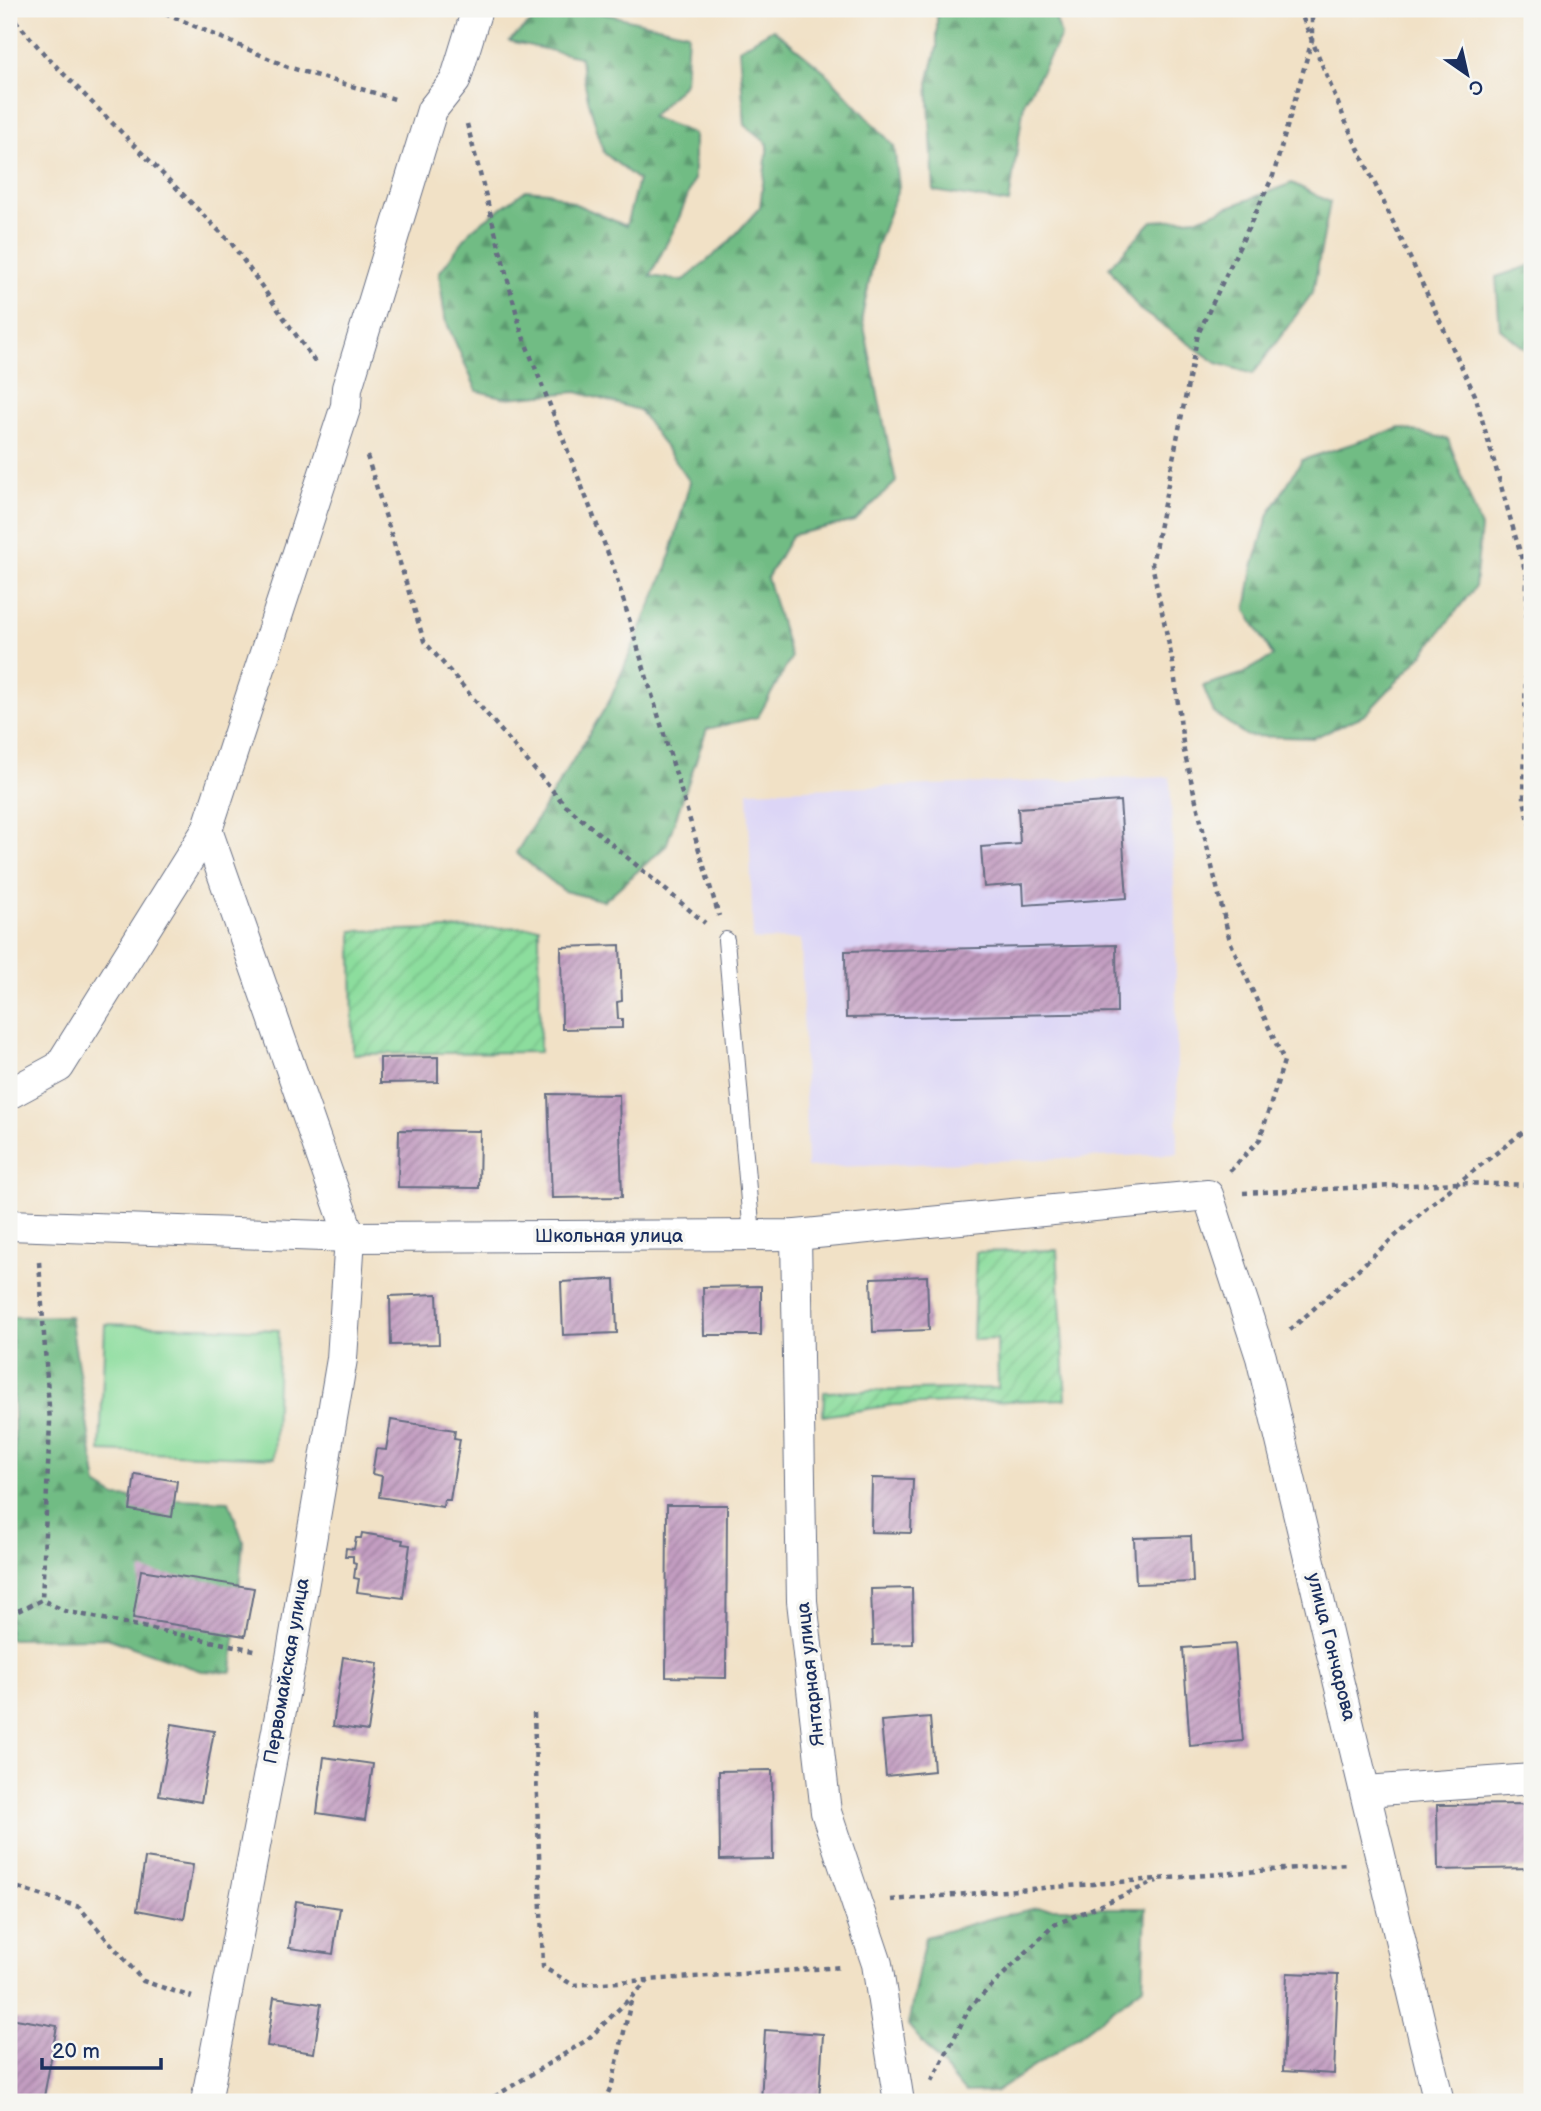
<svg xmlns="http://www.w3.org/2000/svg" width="1541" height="2111" font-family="'Balsamiq Sans',sans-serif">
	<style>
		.built { fill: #dcd5f6 }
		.forest { fill: url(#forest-firs); stroke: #467671; stroke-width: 2 }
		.garden { fill: url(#garden-furrows); stroke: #54867e; stroke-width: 2 }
		.pitch { fill: #8cdd9d; stroke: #54867e; stroke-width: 2 }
		.building { fill: url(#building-hatch) }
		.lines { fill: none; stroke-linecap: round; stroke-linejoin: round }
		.service-casing { stroke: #666d82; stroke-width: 18 }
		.minor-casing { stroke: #666d82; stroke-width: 32 }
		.path { stroke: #666d82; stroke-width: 4.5; stroke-dasharray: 5 5; stroke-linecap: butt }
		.service { stroke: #fff; stroke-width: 16 }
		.minor { stroke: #fff; stroke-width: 30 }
		.labels { text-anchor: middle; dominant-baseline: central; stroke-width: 7; stroke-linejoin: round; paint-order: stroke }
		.street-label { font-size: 19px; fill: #1b2f5e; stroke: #f6f6f2 }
	</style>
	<defs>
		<pattern id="forest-firs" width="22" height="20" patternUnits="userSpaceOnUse" patternTransform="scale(1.75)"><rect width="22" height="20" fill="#71bc84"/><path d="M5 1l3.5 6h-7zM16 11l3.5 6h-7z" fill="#5c996f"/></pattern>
		<pattern id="garden-furrows" width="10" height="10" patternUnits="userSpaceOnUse" patternTransform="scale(1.75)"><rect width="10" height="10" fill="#8cdd9d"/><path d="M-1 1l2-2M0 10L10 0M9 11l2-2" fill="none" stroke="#78be8a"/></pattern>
		<pattern id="building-hatch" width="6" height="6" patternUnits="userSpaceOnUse" patternTransform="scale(1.75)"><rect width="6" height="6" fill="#c39dc1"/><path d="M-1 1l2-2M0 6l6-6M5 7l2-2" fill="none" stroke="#9e80a0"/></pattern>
	</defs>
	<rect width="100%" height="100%" fill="#f6f6f2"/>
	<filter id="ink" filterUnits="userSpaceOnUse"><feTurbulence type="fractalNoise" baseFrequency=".0143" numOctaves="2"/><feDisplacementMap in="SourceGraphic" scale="14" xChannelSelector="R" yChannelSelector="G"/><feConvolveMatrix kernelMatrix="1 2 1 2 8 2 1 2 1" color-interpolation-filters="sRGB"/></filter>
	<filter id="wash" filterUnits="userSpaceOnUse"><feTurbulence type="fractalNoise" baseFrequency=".00686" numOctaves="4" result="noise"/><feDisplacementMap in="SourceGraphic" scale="28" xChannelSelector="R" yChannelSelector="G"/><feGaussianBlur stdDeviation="1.57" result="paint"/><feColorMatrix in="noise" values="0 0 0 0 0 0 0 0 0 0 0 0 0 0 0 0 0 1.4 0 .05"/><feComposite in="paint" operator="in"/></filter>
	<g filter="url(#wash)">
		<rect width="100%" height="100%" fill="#f1e1c6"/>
		<!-- built -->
		<polygon class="built" points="1170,777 1175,908 1178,1154 807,1168 801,939 753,940 748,791"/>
		<!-- forest -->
		<g class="forest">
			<polygon points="547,9 584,9 688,33 685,83 651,117 694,134 694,179 677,223 650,276 683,281 728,243 760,207 768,144 745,125 739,49 773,29 823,70 894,146 899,187 876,248 862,317 896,482 855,521 792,535 767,578 791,658 758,717 707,729 666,846 604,901 564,891 516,853 610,700 667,567 690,482 639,410 577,392 506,398 477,391 445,319 439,273 472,229 526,190 548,192 626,226 638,180 604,153 588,99 580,57 509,41"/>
			<polygon points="937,9 1053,9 1061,36 1024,103 1009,203 934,191 928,83 937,47"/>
			<polygon points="1292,183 1330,202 1313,292 1253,374 1217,363 1139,309 1109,267 1152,221 1200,218"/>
			<polygon points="1532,265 1532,354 1500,329 1496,277"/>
			<polygon points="1400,428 1448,439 1481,528 1475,587 1422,655 1365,715 1313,738 1247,736 1214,713 1203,686 1242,674 1273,656 1246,610 1253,567 1269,514 1302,460"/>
			<polygon points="70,1316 97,1485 116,1497 229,1501 243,1541 232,1672 201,1671 107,1638 9,1639 9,1518 16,1492 11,1317"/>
			<polygon points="1037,1908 1146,1908 1143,1987 1061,2049 995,2092 965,2093 908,2025 925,1937 996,1917"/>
		</g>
		<!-- garden -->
		<g class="garden">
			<polygon points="539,927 540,1052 353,1054 352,931"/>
			<polygon points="1057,1250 1066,1399 893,1405 823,1416 824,1392 998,1388 997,1339 973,1340 976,1252"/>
		</g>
		<!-- pitch -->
		<polygon class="pitch" points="105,1324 279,1330 274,1458 100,1451"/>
		<g id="blocks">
			<!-- building -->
			<g class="building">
				<polygon points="1120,801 1127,898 1024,905 1023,884 984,887 981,847 1020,844 1018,808"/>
				<polygon points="620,945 622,1001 617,1002 618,1019 622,1019 622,1028 562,1029 561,947"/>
				<polygon points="1116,945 1117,1013 846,1018 845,951"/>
				<polygon points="438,1057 438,1082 380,1083 380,1058"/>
				<polygon points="548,1094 619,1095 622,1197 552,1198"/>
				<polygon points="399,1130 480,1131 479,1188 398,1187"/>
				<polygon points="927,1276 929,1330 873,1332 871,1278"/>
				<polygon points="615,1279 617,1333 563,1335 561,1282"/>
				<polygon points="761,1286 761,1335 704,1335 703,1287"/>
				<polygon points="437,1294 439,1344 391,1345 390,1296"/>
				<polygon points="391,1420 455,1430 454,1438 460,1439 450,1500 444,1500 443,1507 379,1497 382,1476 372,1474 376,1449 386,1450"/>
				<polygon points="135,1474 177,1481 172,1517 130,1510"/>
				<polygon points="872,1478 913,1479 911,1533 871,1532"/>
				<polygon points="667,1505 727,1505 726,1678 666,1677"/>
				<polygon points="362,1533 403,1540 402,1544 410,1545 403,1598 357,1592 359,1579 354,1578 356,1563 353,1562 353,1556 345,1556 346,1548 354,1549 356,1538 361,1538"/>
				<polygon points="1191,1536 1193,1582 1136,1584 1134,1538"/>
				<polygon points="141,1570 254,1588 245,1636 133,1618"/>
				<polygon points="912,1588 913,1644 873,1645 871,1589"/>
				<polygon points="1235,1644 1243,1741 1190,1746 1183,1648"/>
				<polygon points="343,1657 378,1663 368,1731 333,1726"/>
				<polygon points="930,1717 934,1771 886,1776 881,1721"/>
				<polygon points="172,1724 214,1731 201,1802 159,1795"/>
				<polygon points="324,1757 373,1764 365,1820 317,1813"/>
				<polygon points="772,1770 773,1859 720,1860 719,1771"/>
				<polygon points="1532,1804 1532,1868 1438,1870 1437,1805"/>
				<polygon points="145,1858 193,1865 184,1919 137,1910"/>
				<polygon points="296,1901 340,1908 333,1954 289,1948"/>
				<polygon points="1287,1973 1338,1975 1334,2074 1283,2071"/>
				<polygon points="274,1997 321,2004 314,2053 267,2046"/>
				<polygon points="10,2018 57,2026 43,2102 9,2100"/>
				<polygon points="765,2030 823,2034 819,2102 761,2102"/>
			</g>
		</g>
	</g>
	<g filter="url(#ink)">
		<use href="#blocks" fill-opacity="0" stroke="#666d82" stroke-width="2"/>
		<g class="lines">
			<defs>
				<polyline id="service" points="726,940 752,1235"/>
				<g id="minor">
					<polyline points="9,1094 59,1067 207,830 346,406 347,388 432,110 455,81 477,9"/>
					<polyline points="9,1225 350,1237 796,1235 1208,1195 1261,1357 1439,2102"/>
					<polyline points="796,1235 802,1601 826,1812 877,1964 899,2102"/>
					<polyline points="1366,1791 1532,1779"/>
					<polyline points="206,2102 291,1658 342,1359 350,1237 207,830"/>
				</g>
			</defs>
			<!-- service casing -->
			<use href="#service" class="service-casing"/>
			<!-- minor casing -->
			<use href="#minor" class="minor-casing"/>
			<!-- path -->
			<g class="path">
				<polyline points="156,9 288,67 398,100"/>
				<polyline points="1299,9 1347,125 1475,395 1527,577 1524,800 1532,833"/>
				<polyline points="9,13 46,56 232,244 317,365"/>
				<polyline points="467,124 522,334 613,566 719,916"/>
				<polyline points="367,456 424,641 565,805 705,923"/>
				<polyline points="1230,1171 1260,1139 1284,1061 1230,941 1184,751 1173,664 1152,564 1198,334 1273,176 1312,40 1312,9"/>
				<polyline points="1243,1193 1457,1183 1532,1185"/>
				<polyline points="39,1262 50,1422 42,1600"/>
				<polyline points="1290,1330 1430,1205 1532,1125"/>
				<polyline points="9,1615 42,1600 65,1611 259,1651"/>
				<polyline points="534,1713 543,1967 573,1985 843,1967"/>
				<polyline points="9,1885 79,1907 143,1981 192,1997"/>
				<polyline points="891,1900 1347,1864"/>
				<polyline points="932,2081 970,2007 1054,1925 1157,1881"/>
				<polyline points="486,2102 587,2040 648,1981"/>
				<polyline points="604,2102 612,2084 632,1997"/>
			</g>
			<!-- service -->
			<use href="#service" class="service"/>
			<!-- minor -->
			<use href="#minor" class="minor"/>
		</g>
	</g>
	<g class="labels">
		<!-- street labels -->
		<g class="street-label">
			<text x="609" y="1236">Школьная улица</text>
			<text transform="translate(1331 1647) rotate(76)">улица Гончарова</text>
			<text transform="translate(287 1671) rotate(-80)">Первомайская улица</text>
			<text transform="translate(811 1674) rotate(-96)">Янтарная улица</text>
		</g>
	</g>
	<!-- margin -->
	<rect width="1541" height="2111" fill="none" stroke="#f6f6f2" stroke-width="35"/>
	<!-- north arrow -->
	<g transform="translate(1467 74) rotate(146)" stroke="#f6f6f2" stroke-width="5" paint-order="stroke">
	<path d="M0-5L12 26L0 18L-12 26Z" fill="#1b2f5e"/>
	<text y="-10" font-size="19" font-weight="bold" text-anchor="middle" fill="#1b2f5e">С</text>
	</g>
	<!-- scale -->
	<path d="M42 2058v10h119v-10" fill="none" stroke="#1b2f5e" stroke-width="3.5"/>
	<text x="52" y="2058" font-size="21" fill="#1b2f5e" stroke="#f6f6f2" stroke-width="5" paint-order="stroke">20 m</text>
</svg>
